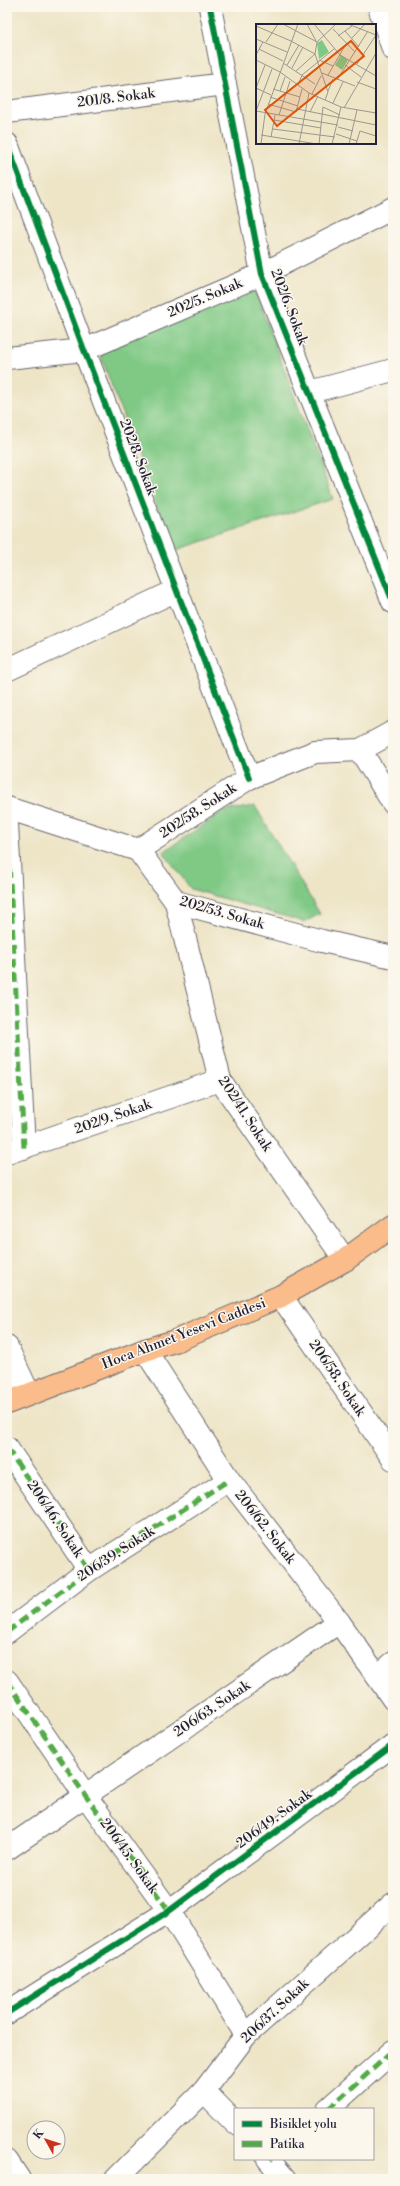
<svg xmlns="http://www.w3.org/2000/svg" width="400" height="2186" font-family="'Libre Bodoni',serif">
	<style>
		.green { fill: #80c985; stroke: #517660 }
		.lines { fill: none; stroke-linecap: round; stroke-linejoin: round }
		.minor-casing { stroke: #69666c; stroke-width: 24 }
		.major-casing { stroke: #69666c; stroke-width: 24 }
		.minor { stroke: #fff; stroke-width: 22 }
		.major { stroke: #f9bc8a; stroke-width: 22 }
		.quiet { stroke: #53aa46; stroke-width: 5; stroke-dasharray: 10 5; stroke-linecap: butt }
		.cycleway-casing { stroke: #fbf7ec; stroke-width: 8 }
		.cycleway { stroke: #00873e; stroke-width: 6 }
		.labels { text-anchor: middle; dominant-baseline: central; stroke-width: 3; stroke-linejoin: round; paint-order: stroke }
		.street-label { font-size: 14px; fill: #22223b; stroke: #fbf7ec }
		.inset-road { fill: none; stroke: #9c978f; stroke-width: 1 }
		.view { fill: #de560e; fill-opacity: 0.15; stroke: #de560e; stroke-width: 2 }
		.inset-edge { fill: none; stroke: #22223b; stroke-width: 2 }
	</style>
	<rect width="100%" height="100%" fill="#fbf7ec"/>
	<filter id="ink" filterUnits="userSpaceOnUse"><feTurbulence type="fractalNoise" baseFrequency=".025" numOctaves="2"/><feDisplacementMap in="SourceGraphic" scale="8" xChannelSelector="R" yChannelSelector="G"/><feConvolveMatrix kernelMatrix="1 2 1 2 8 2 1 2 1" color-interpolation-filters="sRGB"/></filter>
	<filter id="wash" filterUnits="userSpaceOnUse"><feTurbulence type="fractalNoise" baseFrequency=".012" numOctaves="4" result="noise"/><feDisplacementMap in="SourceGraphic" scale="16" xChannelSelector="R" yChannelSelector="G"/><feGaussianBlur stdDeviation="0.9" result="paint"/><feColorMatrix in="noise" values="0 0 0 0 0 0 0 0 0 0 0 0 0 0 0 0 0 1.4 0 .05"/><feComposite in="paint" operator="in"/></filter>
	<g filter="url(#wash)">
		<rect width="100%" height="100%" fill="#eee5c7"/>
		<!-- green -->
		<g class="green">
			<polygon points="253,286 333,499 173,551 93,335"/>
			<polygon points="255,806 320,914 304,922 191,889 163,852 224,811"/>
		</g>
	</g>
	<g filter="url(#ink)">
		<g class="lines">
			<defs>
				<g id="minor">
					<polyline points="210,7 262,274 393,602"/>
					<polyline points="379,7 393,49"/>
					<polyline points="7,112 225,84"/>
					<polyline points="7,144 84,350 249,778"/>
					<polyline points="7,358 84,350 262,274 393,208"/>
					<polyline points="310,392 393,370"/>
					<polyline points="7,670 177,590"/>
					<polyline points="360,750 393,803"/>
					<polyline points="7,808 138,850 176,902 322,941 393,957"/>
					<polyline points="7,823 24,1148"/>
					<polyline points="138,850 249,778 315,752 360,750 393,732"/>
					<polyline points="176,902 220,1080 345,1260"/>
					<polyline points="7,1153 220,1080"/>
					<polyline points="281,1296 393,1459"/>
					<polyline points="7,1347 29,1394"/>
					<polyline points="145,1350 229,1480 339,1622 393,1699"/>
					<polyline points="7,1448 89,1570"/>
					<polyline points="7,1632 89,1570 229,1480"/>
					<polyline points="378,1676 393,1663"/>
					<polyline points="7,1681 85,1795 169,1911 246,2035"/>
					<polyline points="7,1849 339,1622"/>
					<polyline points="7,2013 169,1911 393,1745"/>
					<polyline points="204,2091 235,2123"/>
					<polyline points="328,2109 393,2051"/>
					<polyline points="268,2159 285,2179"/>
					<polyline points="7,2161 19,2179"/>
					<polyline points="116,2179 204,2091 246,2035 393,1904"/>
				</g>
				<polyline id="major" points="7,1403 145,1350 175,1341 281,1296 345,1260 393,1225"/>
			</defs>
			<!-- minor casing -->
			<use href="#minor" class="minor-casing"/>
			<!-- major casing -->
			<use href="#major" class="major-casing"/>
			<!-- minor -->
			<use href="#minor" class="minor"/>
			<!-- major -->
			<use href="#major" class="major"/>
			<!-- quiet -->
			<g class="quiet">
				<polyline points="7,823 24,1148"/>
				<polyline points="7,1448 89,1570"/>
				<polyline points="7,1632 89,1570 229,1480"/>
				<polyline points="7,1681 85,1795 169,1911"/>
				<polyline points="328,2109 393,2051"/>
				<polyline points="270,2160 271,2159"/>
			</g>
			<defs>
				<g id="cycleway">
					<polyline points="210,7 262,274 393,602"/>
					<polyline points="7,144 84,350 249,778"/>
					<polyline points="7,2013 169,1911 393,1745"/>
				</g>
			</defs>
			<!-- cycleway casing -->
			<use href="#cycleway" class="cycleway-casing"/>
			<!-- cycleway -->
			<use href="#cycleway" class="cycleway"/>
		</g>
	</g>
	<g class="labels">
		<!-- street labels -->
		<g class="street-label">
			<text transform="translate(116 98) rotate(-7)">201/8. Sokak</text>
			<text transform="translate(205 298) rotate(-23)">202/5. Sokak</text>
			<text transform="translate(289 307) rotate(69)">202/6. Sokak</text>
			<text transform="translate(138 457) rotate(69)">202/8. Sokak</text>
			<text transform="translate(198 811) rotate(-33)">202/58. Sokak</text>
			<text transform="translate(222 913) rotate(16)">202/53. Sokak</text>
			<text transform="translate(245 1114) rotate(57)">202/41. Sokak</text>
			<text transform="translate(113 1117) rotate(-19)">202/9. Sokak</text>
			<text transform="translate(184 1334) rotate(-21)">Hoca Ahmet Yesevi Caddesi</text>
			<text transform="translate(337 1378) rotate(56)">206/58. Sokak</text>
			<text transform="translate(55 1519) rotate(56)">206/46. Sokak</text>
			<text transform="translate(265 1527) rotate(52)">206/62. Sokak</text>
			<text transform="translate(116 1554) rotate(-33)">206/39. Sokak</text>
			<text transform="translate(212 1709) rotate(-34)">206/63. Sokak</text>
			<text transform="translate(274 1819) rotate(-36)">206/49. Sokak</text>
			<text transform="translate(129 1856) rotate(54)">206/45. Sokak</text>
			<text transform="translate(275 2011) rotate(-43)">206/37. Sokak</text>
		</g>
	</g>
	<!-- overview -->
	<g transform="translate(256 24)">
		<rect width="120" height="120" fill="#eee5c7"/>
		<path d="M66,16L73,28L63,35L61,19ZM85,31L92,36L86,46L79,41Z" fill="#80c985"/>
		<path class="inset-road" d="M27,0L61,18M51,0L60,17M58,0L84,31L120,52M92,0L120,11M0,2L35,17L59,30L72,68L69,76M77,5L99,28M89,7L103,23M82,12L96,2M0,15L31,28M95,15L109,0M10,18L22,0M61,18L80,0M3,25L27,37M0,31L7,18M0,36L24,48L53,69L85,83L120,89M63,36L77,42M27,39L59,60M101,40L120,11M31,41L43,21M89,41L105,53M36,44L47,23M40,47L59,30L61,18M66,49L99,62M72,51L90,20M50,54L63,43M81,56L112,7M101,58L120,65M42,61L46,51L78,25M0,64L9,41M0,64L15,71M17,65L44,73M24,67L29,53M72,67L77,55M56,70L65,52M14,73L42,82M77,79L87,58M12,80L40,88L46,65M88,84L120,29M41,85L120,101M0,87L82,101M0,87L16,45M54,88L62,72M23,91L34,57M18,96L65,104M82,103L97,107M17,105L79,113M80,110L101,117M5,111L61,120M15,113L19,91M5,120L9,90L42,0M43,120L53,69M63,120L67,83L84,91M76,120L85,83M93,120L101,86M100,120L104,107L120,112"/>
		<path class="view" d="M95,17L108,32L21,102L9,86Z"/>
		<rect width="120" height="120" class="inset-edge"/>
	</g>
	<!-- margin -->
	<rect width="400" height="2186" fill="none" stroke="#fbf7ec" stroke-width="24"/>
	<!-- legend -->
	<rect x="234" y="2108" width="140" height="52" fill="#fbf7ec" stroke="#a4a2a5"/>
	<rect x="242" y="2121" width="20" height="6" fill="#00873e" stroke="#a4a2a5"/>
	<text x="270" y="2128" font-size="12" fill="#22223b">Bisiklet yolu</text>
	<rect x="242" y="2141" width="20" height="6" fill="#53aa46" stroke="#a4a2a5"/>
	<text x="270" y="2148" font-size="12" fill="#22223b">Patika</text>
	<!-- north arrow -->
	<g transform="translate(46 2140) rotate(309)"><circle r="19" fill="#fbf7ec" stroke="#a4a2a5"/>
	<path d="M0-3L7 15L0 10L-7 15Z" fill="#c8321e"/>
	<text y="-6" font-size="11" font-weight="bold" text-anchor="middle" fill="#22223b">K</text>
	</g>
</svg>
